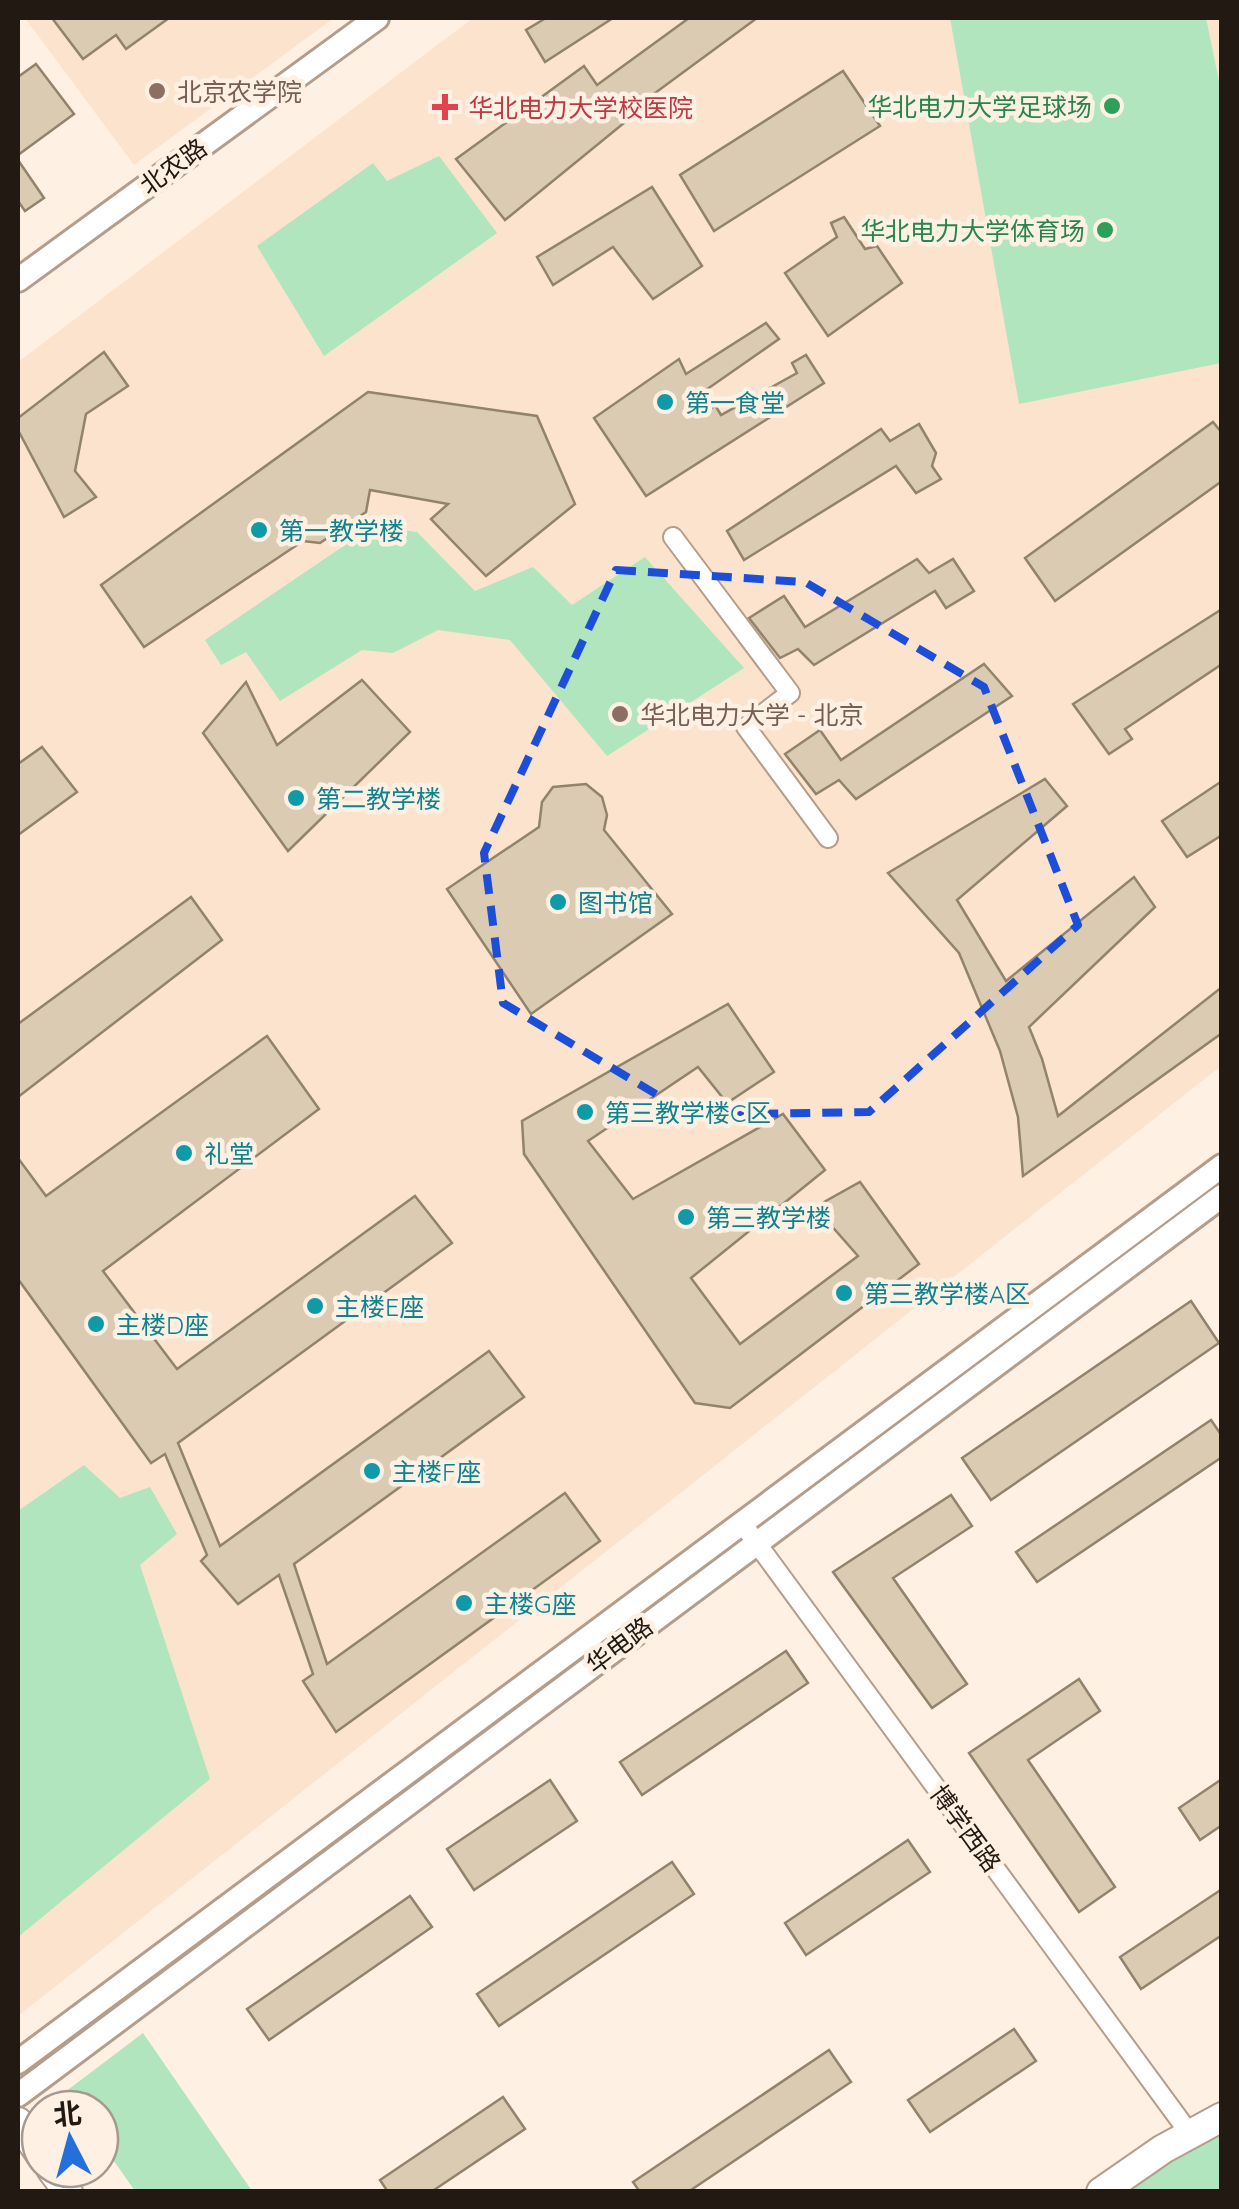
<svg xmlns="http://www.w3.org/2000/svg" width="1239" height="2209" font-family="Quicksand,'Noto Sans SC',sans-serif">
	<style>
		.built { fill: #fbe3ce }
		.green { fill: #b0e5bd }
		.building { fill: #dbcbb3; stroke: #91836c; stroke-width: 2.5 }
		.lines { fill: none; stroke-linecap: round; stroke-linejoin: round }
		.minor-casing { stroke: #b49e8b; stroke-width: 22 }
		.tertiary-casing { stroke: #b49e8b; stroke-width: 28 }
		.primary-casing { stroke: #b49e8b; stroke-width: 32 }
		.minor { stroke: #fff; stroke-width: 18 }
		.tertiary { stroke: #fff; stroke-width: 22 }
		.primary { stroke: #fff; stroke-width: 28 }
		.marked { fill: none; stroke: #1d4ed8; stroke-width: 8; stroke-dasharray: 20 12; stroke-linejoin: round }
		.education-dot { fill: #8d6e63; stroke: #fff0e4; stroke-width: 4 }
		.leisure-dot { fill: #2e9e5b; stroke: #fff0e4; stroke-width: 4 }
		.health-dot { fill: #e0444e; stroke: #fff0e4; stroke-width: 4 }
		.culture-dot { fill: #0f9aa8; stroke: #fff0e4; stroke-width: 4 }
		.labels { text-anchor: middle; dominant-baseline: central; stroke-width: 9; stroke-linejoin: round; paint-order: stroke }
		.education-label { font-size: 25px; fill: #785e54; stroke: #fff0e4; text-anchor: start }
		.leisure-label { font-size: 25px; fill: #27864d; stroke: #fff0e4; text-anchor: end }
		.health-label { font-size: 25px; fill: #be3a42; stroke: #fff0e4; text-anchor: start }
		.street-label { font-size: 25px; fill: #211912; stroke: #fff0e4 }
		.culture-label { font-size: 25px; fill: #0d838f; stroke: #fff0e4; text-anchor: start }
	</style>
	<rect width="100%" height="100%" fill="#fff0e4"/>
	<!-- built -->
	<g class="built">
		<polygon points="25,18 334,18 134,165"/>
		<polygon points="473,18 1221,18 1221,1066 18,2016 18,362"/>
	</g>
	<!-- green -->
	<g class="green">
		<polygon points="950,18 1206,18 1222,96 1221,363 1019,404"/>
		<polygon points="439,156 497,233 324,356 257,246 373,163 387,181"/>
		<polygon points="373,526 417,532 475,591 533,567 572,605 645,557 744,668 607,756 510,640 438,630 393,653 362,650 280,701 246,652 221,665 205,640"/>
		<polygon points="84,1465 120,1498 150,1487 177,1534 140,1565 210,1779 18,1937 18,1511"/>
		<polygon points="143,2033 252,2191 135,2191 100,2141 100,2109 77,2109 65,2092"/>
		<polygon points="1221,2131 1221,2191 1124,2192"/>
	</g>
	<!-- building -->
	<g class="building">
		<polygon points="52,18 169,18 126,49 116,35 83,59"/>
		<polygon points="546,18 613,18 545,62 526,30"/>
		<polygon points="689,18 757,18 621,118 624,123 505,220 456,159 584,66 597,85"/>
		<polygon points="36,64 74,114 18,155 18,77"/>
		<polygon points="843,71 880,126 714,231 680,175"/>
		<polygon points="18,160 44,198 25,211 18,201"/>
		<polygon points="652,187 702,266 653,299 613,247 553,285 537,257"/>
		<polygon points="844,217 865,249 877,246 902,283 828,336 785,273 837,237 831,223"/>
		<polygon points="766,323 779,339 703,392 713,407 715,405 721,415 797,373 792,363 806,355 824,383 646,496 594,418 679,359 686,374"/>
		<polygon points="104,352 128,386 86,414 75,471 96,497 64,517 18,430 18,418"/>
		<polygon points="368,392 537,416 575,504 486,576 431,519 448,504 370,490 366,512 320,543 303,541 144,647 101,585"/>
		<polygon points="1213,422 1222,433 1222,481 1055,601 1025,558"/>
		<polygon points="919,424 936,453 932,466 941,479 916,493 896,466 744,560 727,531 881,429 890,441"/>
		<polygon points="917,559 929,573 953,559 974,591 946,608 935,591 814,665 798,649 780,658 749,618 784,596 805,627"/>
		<polygon points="1222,609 1222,664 1125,729 1132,739 1109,754 1073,704"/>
		<polygon points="984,664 1012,696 856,799 839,780 816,794 785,754 820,730 841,760"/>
		<polygon points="362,680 410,732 288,851 203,733 246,682 277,745"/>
		<polygon points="42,747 77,792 18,835 18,764"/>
		<polygon points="1045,779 1067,806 957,900 1006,981 1134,877 1155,907 1029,1027 1042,1059 1058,1116 1222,987 1222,1033 1023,1176 1018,1117 1000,1051 959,953 888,873"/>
		<polygon points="1222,781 1222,835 1187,857 1162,821"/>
		<polygon points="586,784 602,797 607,815 604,830 672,914 531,1014 447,889 539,827 542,802 553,787"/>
		<polygon points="191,897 222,940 18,1097 18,1024"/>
		<polygon points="728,1004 774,1072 727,1103 698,1067 588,1141 633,1199 783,1114 825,1170 691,1278 740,1344 858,1256 815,1207 860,1182 919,1264 730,1408 695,1403 524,1154 522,1121"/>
		<polygon points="267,1036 319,1109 103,1271 177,1369 415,1196 452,1243 178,1443 220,1546 489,1351 524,1397 294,1564 327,1664 565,1493 600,1541 336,1732 303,1681 313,1674 279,1575 238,1604 201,1561 207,1555 165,1454 151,1463 18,1279 18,1158 46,1196"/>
		<polygon points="1191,1301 1219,1343 991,1500 962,1458"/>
		<polygon points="1211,1420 1222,1436 1222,1457 1037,1582 1016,1552"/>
		<polygon points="951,1495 972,1526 893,1578 967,1684 932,1708 833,1572"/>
		<polygon points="786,1651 808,1683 642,1795 620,1762"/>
		<polygon points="1079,1679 1100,1711 1028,1760 1115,1887 1079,1912 969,1753"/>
		<polygon points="1222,1779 1222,1825 1200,1840 1179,1808"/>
		<polygon points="550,1780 577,1821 474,1890 447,1849"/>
		<polygon points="908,1840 930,1872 806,1955 785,1923"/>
		<polygon points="672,1862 694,1894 499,2026 477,1994"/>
		<polygon points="1222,1889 1222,1935 1141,1989 1120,1957"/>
		<polygon points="410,1896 432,1927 269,2040 247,2009"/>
		<polygon points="1014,2029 1036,2061 930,2132 908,2100"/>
		<polygon points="829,2050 851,2082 688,2192 640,2192 633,2182"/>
		<polygon points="503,2097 525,2129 431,2192 388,2192 380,2180"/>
	</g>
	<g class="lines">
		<defs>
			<g id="minor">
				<polyline points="673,537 790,693 746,727 828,838"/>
				<polyline points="742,1523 1190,2134"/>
			</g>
			<g id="tertiary">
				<polyline points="18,280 377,18"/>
				<polyline points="18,2062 1222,1166"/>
				<polyline points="18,2095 1222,1196"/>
			</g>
			<g id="primary">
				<polyline points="18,2122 40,2154"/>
				<polyline points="51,2169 68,2192"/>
				<polyline points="1101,2192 1163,2149 1222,2117"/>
			</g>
		</defs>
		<!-- minor casing -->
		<use href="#minor" class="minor-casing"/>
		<!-- tertiary casing -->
		<use href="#tertiary" class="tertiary-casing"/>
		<!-- primary casing -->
		<use href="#primary" class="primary-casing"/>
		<!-- minor -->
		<use href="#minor" class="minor"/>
		<!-- tertiary -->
		<use href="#tertiary" class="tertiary"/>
		<!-- primary -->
		<use href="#primary" class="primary"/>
	</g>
	<!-- marked area -->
	<path class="marked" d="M616,570L805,582L984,687L1078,925L869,1112L691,1115L503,1003L484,853Z"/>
	<!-- markers -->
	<g class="education-dot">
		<circle cx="157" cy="91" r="10"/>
		<circle cx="620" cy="714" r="10"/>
	</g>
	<g class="leisure-dot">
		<circle cx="1112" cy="106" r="10"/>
		<circle cx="1105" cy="230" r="10"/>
	</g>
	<path class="health-dot" d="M440 92h10v10h10v10h-10v10h-10v-10h-10v-10h10z"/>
	<g class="culture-dot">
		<circle cx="665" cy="402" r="10"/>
		<circle cx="259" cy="530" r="10"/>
		<circle cx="296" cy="798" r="10"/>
		<circle cx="558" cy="902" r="10"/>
		<circle cx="585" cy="1112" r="10"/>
		<circle cx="184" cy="1153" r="10"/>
		<circle cx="686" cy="1217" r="10"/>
		<circle cx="844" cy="1293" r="10"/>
		<circle cx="315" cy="1306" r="10"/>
		<circle cx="96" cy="1324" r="10"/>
		<circle cx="372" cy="1471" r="10"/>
		<circle cx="464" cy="1603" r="10"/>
	</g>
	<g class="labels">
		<!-- education labels -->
		<g class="education-label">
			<text x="177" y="91">北京农学院</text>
			<text x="640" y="714">华北电力大学 - 北京</text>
		</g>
		<!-- leisure labels -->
		<g class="leisure-label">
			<text x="1092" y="106">华北电力大学足球场</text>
			<text x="1085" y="230">华北电力大学体育场</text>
		</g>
		<!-- health labels -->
		<g class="health-label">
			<text x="468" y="107">华北电力大学校医院</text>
		</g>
		<!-- street labels -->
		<g class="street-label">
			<text transform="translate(173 166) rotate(-36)">北农路</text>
			<text transform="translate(619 1645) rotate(-37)">华电路</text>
			<text transform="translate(966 1828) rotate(54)">博学西路</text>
		</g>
		<!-- culture labels -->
		<g class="culture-label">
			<text x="685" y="402">第一食堂</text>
			<text x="279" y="530">第一教学楼</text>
			<text x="316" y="798">第二教学楼</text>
			<text x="578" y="902">图书馆</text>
			<text x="605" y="1112">第三教学楼C区</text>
			<text x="204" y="1153">礼堂</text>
			<text x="706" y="1217">第三教学楼</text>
			<text x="864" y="1293">第三教学楼A区</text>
			<text x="335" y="1306">主楼E座</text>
			<text x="116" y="1324">主楼D座</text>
			<text x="392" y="1471">主楼F座</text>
			<text x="484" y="1603">主楼G座</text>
		</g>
	</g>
	<!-- border -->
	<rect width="1239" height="2209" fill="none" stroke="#211912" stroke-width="40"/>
	<!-- north arrow -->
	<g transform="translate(70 2139) rotate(354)"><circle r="48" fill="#fff0e4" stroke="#a69a90" stroke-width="2.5"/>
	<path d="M0-8L18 38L0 25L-18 38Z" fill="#256fdb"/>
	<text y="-15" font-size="28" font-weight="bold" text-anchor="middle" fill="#211912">北</text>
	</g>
</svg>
